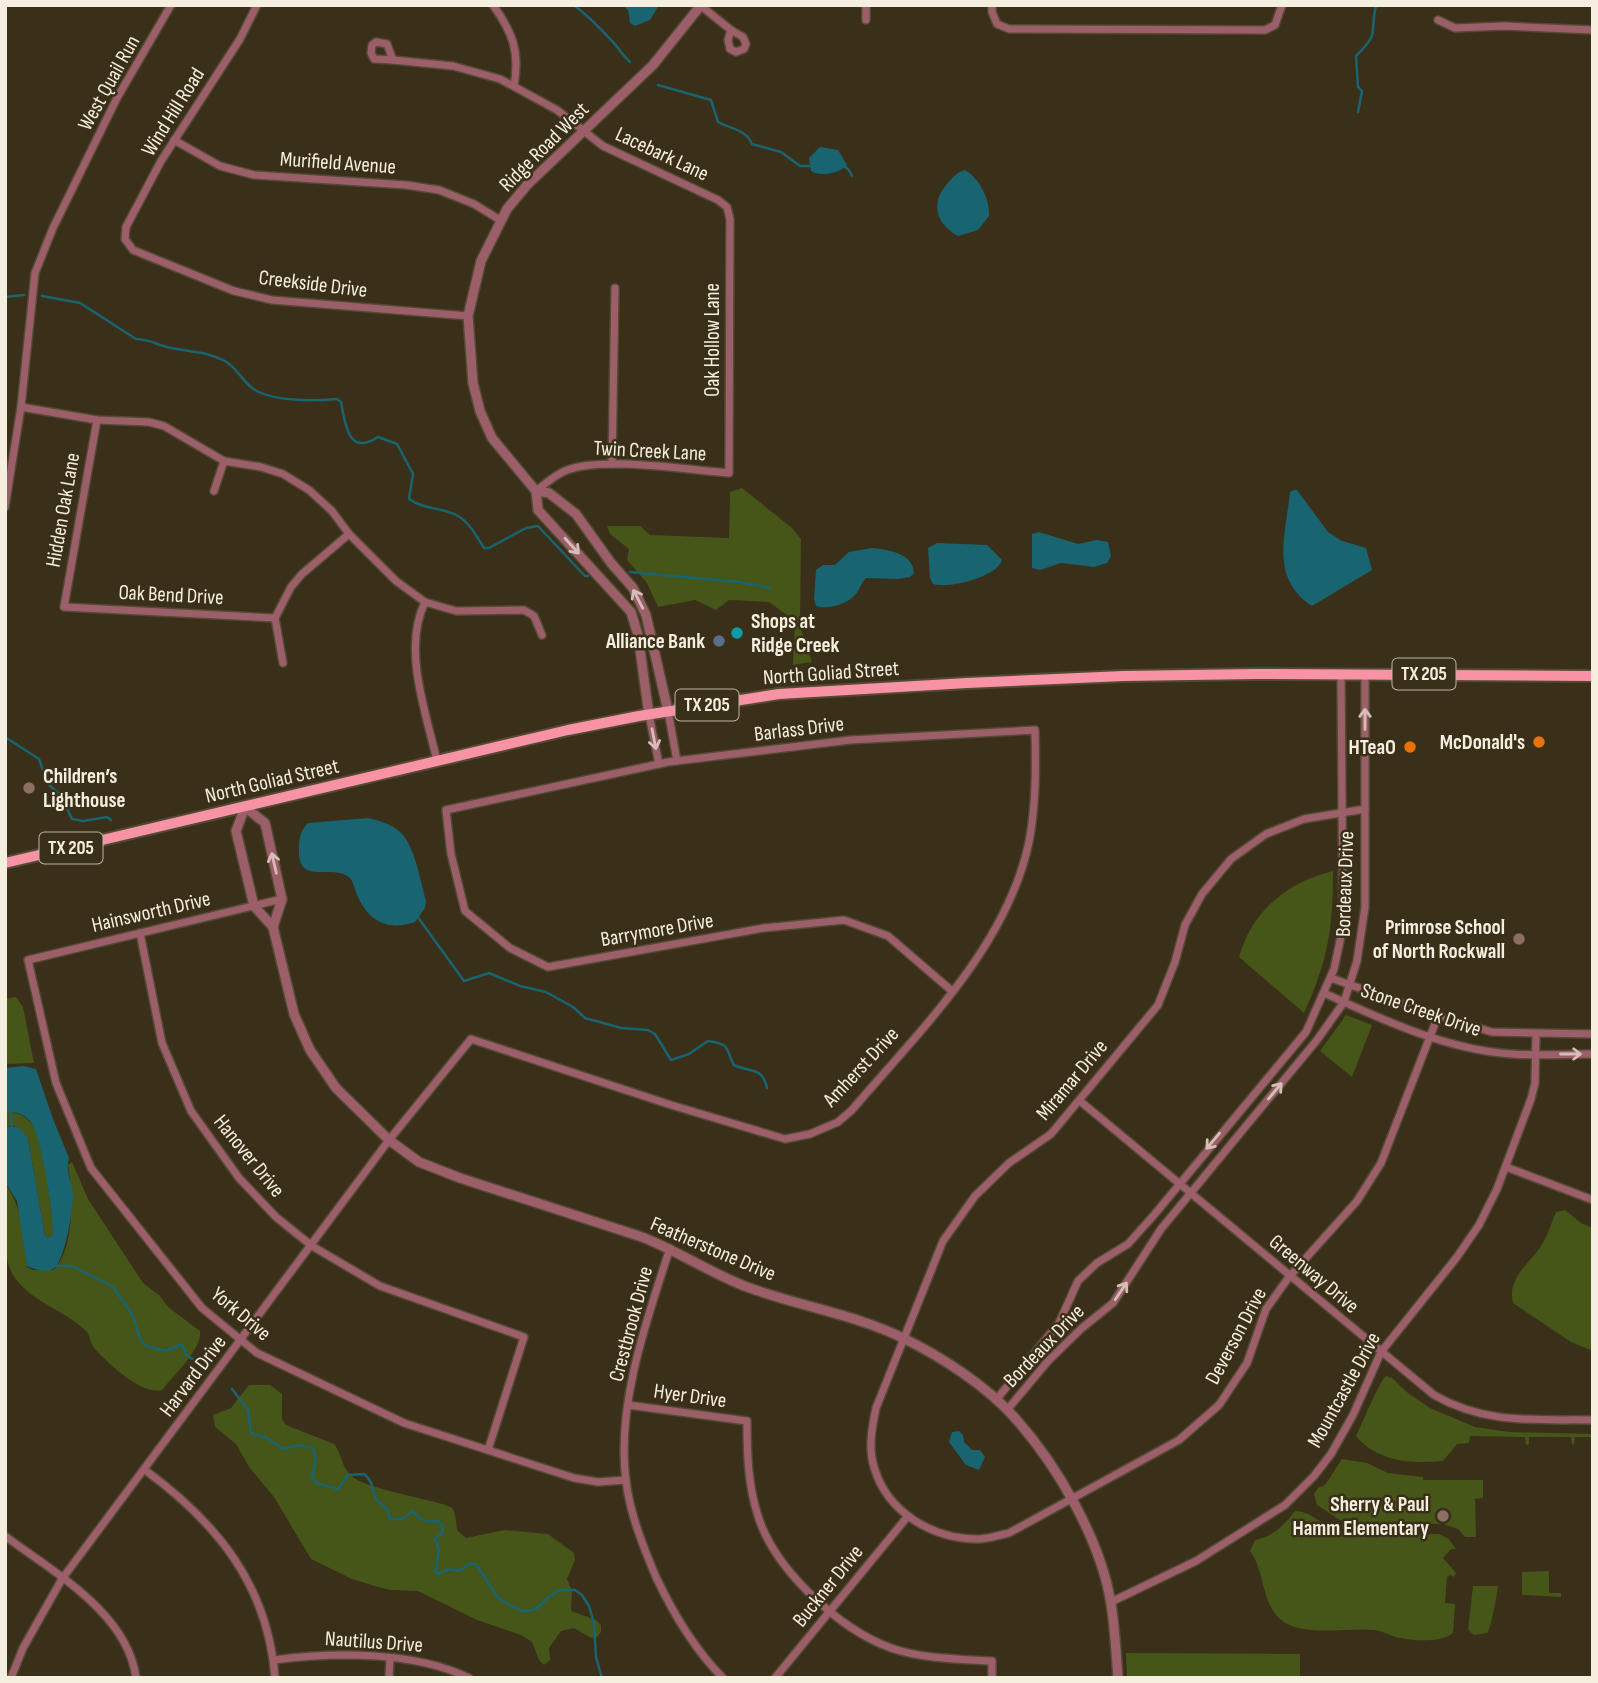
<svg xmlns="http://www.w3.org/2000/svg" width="1598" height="1683" font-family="'Sofia Sans Condensed',sans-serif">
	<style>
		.green { fill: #465518 }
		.water { fill: #196471 }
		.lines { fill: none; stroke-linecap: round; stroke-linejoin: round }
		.stream { stroke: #196471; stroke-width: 2.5 }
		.minor-casing { stroke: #544a34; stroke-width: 10 }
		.tertiary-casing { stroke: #544a34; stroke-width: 12 }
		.primary-casing { stroke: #544a34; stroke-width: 14 }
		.minor { stroke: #9c5f6a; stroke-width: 7 }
		.tertiary { stroke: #9c5f6a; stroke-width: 9 }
		.primary { stroke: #f893a6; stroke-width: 10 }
		.oneway { stroke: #d6bdb7 }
		.culture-dot { fill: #0f9aa8; stroke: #3a2f18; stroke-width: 2.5 }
		.service-dot { fill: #5c6f8a; stroke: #3a2f18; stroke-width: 2.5 }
		.food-dot { fill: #e8710a; stroke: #3a2f18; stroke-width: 2.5 }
		.education-dot { fill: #8d6e63; stroke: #3a2f18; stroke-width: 2.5 }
		.labels { text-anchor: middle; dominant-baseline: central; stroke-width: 5; stroke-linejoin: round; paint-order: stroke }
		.shield { fill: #3a2f18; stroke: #bdb5a4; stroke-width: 2 }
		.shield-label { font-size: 19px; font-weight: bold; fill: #f5efe0 }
		.street-label { font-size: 21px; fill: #f5efe0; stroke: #3a2f18 }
		.poi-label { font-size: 21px; font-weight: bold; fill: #f5efe0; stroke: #3a2f18; text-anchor: end }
	</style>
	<rect width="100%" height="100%" fill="#3a2f18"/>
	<!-- green -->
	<g class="green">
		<polygon points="742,488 792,528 801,539 800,626 812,662 793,665 795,621 769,602 729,600 716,610 695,600 658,607 647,583 627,560 629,549 610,534 607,526 640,526 650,535 729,538 730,492"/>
		<path d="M1333,871C1333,929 1328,960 1304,1013L1239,957C1252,911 1287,882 1333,871Z"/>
		<polygon points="16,997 23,1007 34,1063 5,1064 5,999"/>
		<polygon points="1346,1015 1372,1025 1352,1077 1320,1051"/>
		<path d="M9,1111C18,1113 26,1116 32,1124C46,1143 49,1202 54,1227L53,1234L48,1238L45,1236L28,1139L13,1125L5,1127V1112Z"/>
		<path d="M72,1162L88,1199L143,1283L160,1296L168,1307L200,1331C203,1348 173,1376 162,1390C141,1395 109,1364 95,1349C90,1344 91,1336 85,1330C63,1309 30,1302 13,1275C0,1254 5,1207 5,1183C22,1208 26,1238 27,1267L33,1270H53C75,1251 73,1192 68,1165Z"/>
		<path d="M1565,1210L1581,1223L1593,1228V1351L1571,1342L1513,1303C1506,1275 1534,1262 1545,1239C1549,1231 1552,1221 1556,1212Z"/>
		<path d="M1386,1376L1392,1378L1408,1393L1430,1408L1475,1427L1509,1432L1593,1434V1437H1575L1574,1444L1572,1445L1571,1437H1529V1444L1526,1445L1525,1437L1470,1436L1469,1443L1457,1444L1443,1461C1412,1464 1377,1462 1356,1436C1362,1424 1379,1382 1386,1376Z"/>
		<path d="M249,1385H270L282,1394V1419L286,1425L334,1444C343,1455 340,1466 353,1477C368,1490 447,1502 452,1508C456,1513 456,1523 457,1530L466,1538L504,1530L548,1534L574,1553L575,1560L567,1579L572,1591L571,1611L596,1620L601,1625V1632L597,1637L591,1638L574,1628L561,1631L549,1648L550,1660L544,1665L539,1660L532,1642L521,1635L477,1620L418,1591L391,1590L378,1587L352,1579L311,1559L274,1497L249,1467L236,1444L215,1427L213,1415L231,1408Z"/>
		<polygon points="1342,1459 1367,1463 1388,1473 1423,1477 1423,1480 1483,1480 1483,1498 1475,1499 1476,1537 1465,1537 1458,1529 1443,1524 1353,1523 1340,1520 1317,1505 1314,1494 1318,1488 1325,1485"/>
		<path d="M1295,1511C1312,1511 1323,1527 1340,1531C1371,1538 1407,1534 1439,1534L1449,1539L1456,1549H1451L1443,1558L1456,1573L1454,1577L1450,1575L1447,1577L1445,1603L1455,1604L1453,1633C1442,1643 1410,1641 1396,1637C1389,1635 1382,1631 1375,1630C1348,1627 1300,1638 1280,1619C1261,1602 1265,1571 1250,1551L1255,1540C1273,1537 1284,1525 1295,1511Z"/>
		<polygon points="1549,1571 1549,1593 1561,1593 1561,1597 1522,1595 1522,1572"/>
		<path d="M1473,1586H1498C1497,1594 1491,1629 1487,1633L1474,1635L1468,1630Z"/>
		<polygon points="1126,1653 1300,1654 1300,1678 1127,1678"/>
	</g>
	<!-- water -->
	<g class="water">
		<polygon points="622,5 659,5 650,20 635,26 630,23 628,10"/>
		<path d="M820,147L838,150L847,165C838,174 821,177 811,171L809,158Z"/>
		<path d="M965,170C979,178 990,199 989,216L978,230L958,236C936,224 930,203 947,184C953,177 957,172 965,170Z"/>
		<path d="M1294,490H1297L1328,532L1342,541L1366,548L1372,570L1312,606C1269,578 1286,533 1290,492Z"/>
		<polygon points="1039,532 1078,544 1097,540 1108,542 1111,556 1107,563 1094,567 1061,563 1040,570 1032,568 1032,534"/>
		<path d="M937,543L987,545L1002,560C997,577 949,589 933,584L930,578L928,548Z"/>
		<path d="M872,548C889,550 913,553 914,573L910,577L898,579L866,578C861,583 860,589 856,594C848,604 828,610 816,606L814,599L816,570L823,565H835L849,552Z"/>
		<path d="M369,818C380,821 391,824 400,832C414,843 421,883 426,901L425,908L415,922C389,931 369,922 358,897C355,891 354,883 350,878C333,862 296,888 299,847C299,837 301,830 308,823Z"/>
		<path d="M23,1066L36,1069L53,1119L69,1158C65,1171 72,1182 73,1195C73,1209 65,1262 53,1269C46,1273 33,1269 27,1266L17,1201L5,1182V1127C17,1125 22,1128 28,1139L45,1236L48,1238L53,1234C54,1217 41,1132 30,1121C24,1114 14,1111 5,1112V1068Z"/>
		<polygon points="959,1431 963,1435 964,1442 972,1450 980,1450 985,1457 979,1470 966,1465 949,1442 952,1432"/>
	</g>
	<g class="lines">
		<!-- stream -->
		<g class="stream">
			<path d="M574,5C588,16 600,28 612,41C619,48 622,55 630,62"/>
			<path d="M658,85L711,100L718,122C730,129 746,129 752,144L781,152L800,166H813"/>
			<path d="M1358,112L1362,91L1358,87L1356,56C1381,31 1369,35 1376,5"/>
			<polyline points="843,165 849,170 852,176"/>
			<path d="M42,296L80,303L136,339C147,339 156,344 167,347C186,352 207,351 225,361C236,367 242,380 252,388C271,402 314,401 337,399L341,402C345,423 348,457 378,437L397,444L413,474L409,499C424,510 443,507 458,516C470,523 477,537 484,548H489L526,528L538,526L585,576H588"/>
			<polyline points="5,297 24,295"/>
			<polyline points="630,572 739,582 770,588"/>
			<polyline points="5,737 39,759 48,784 61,796 72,819 83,821 107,817 111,820"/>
			<path d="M417,916L464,981L489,973L520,986L546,992L573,1007L585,1018L621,1028L648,1030L655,1034L671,1060L689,1054L708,1041C733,1045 724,1048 734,1065C751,1073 762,1066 767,1088"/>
			<polyline points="5,1039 5,1057"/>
			<polyline points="11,1111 12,1129"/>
			<polyline points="53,1266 72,1266 113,1287 133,1316 140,1339 146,1346 166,1351 182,1344 186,1355 199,1363"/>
			<path d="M232,1389L248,1410L251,1433L267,1438L283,1449L299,1445L313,1448L316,1460L312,1477L316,1483L338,1489L348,1475L364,1474C375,1482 371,1492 377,1500C385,1510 385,1501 390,1519H402L413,1511C420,1520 426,1523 438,1521L442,1525L443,1532L435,1539L439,1550L435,1572L438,1574L449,1569L459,1571L470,1564H476L498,1598L519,1610L525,1611L536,1609L550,1596L560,1590H575L582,1595L589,1606L594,1623L596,1657L602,1678"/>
		</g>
		<defs>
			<g id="minor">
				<polyline points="257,5 240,39 161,161 126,227 125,239 133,250 234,291 272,300 468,316"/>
				<path d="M493,5C513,33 520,52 514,86"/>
				<polyline points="866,5 866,20"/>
				<polyline points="992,5 992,12 997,24 1009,29 1265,30 1275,25 1282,5"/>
				<polyline points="701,6 731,30"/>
				<polyline points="1438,20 1455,28 1504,26 1593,30"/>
				<polygon points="731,30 743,37 746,44 744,49 736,52 730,49 728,40"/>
				<polygon points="376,42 387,44 393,60 374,59 371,53 372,45"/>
				<path d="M393,60L453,66L500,79L557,110L603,146L718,200L727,207L730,219L729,473C687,470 604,456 567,470C556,474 545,484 536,491"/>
				<polyline points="174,140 220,166 254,175 406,185 439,190 474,204 500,220"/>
				<polyline points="21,407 97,420 149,422 164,426 224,461 261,467 283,474 309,490 332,511 349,534 396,581 425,602 456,611 524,610 534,616 542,635"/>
				<polyline points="97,420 64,607 275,618"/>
				<polyline points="612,464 615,288"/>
				<polyline points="214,491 224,461"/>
				<polyline points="5,507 21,407 35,273 53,228 117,98 171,5"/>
				<path d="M425,602C402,649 426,712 437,761"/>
				<polyline points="283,663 275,618 291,587 302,574 349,534"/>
				<polyline points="668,711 677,761"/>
				<polyline points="649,715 659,764"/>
				<path d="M1365,809L1304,819L1266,834L1231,859L1202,894L1185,925L1175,962L1158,1005L1051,1134L1009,1163L975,1196L943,1241L876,1408C872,1427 868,1448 874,1467C887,1512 932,1539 978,1539C988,1539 999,1535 1009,1533L1179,1440L1219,1405L1247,1363L1266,1309L1289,1277L1357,1201L1381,1163L1438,1016"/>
				<polyline points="282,899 28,960 56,1083 91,1168 202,1308 257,1353 404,1423 574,1478 598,1482 626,1480"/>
				<polyline points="140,933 162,1043 191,1111 239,1178 276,1217 312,1246 380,1286 524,1337 488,1450"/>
				<polyline points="1331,978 1438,1016 1492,1032 1593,1034"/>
				<path d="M1324,993C1383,1020 1447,1050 1512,1054C1539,1056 1566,1054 1593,1054"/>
				<path d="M1080,1101L1434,1395C1486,1425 1536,1419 1593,1420"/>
				<polyline points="1506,1167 1593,1200"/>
				<path d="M670,1248C647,1319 616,1405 626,1481C630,1514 643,1546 656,1577C673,1613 694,1649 723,1678"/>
				<polyline points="996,1400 1059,1323 1078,1281 1097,1263 1128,1244 1154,1215 1306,1032 1334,969 1343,927 1341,673"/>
				<path d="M628,1405L747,1421C747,1454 748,1485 758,1516C775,1570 839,1629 891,1648C923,1659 959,1659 992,1661V1678"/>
				<polyline points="1007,1410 1048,1361 1082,1328 1113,1303 1161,1229 1317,1040 1344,1002 1357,961 1365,907 1365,674"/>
				<path d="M145,1470C217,1523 268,1585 275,1678"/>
				<path d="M5,1536C53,1572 128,1613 136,1678"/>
				<polyline points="1111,1602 1196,1561 1285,1505 1314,1476 1331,1454 1353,1415 1381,1352 1457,1257 1479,1225 1497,1189 1531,1099 1535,1083 1536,1034"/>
				<path d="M274,1660C334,1652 414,1651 469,1678"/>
				<path d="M11,1678L23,1648L62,1579L389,1140L471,1039L671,1105L785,1139L810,1134L838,1122L852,1110C919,1031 1007,947 1029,842C1036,805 1036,768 1035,730L850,740L668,762L446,810L451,854L465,911L510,948L548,967L764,928L844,920L888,936L952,991"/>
				<polyline points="389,1678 390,1658"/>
				<polyline points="775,1678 908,1516"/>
			</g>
			<g id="tertiary">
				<polyline points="536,491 549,493 576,514 611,563 633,588 646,615 668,711"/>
				<polyline points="649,715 638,635 631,612 538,510 536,491 492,438 480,411 473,383 468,316 481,261 507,209 527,185 653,65 701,5"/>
				<path d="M273,927L254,906L236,831L245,807L265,823L282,899L273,927L294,1014L310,1050L336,1088L389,1140L419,1162L460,1178L642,1237C678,1251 710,1273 747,1287C798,1306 854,1314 903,1338C940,1356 987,1386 1015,1418C1057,1465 1101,1540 1111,1604C1115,1628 1116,1653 1118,1678"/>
			</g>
			<polyline id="primary" points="5,863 568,730 639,716 779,694 967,683 1123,676 1255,674 1593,676"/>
		</defs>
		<!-- minor casing -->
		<use href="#minor" class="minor-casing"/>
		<!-- tertiary casing -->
		<use href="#tertiary" class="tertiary-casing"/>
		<!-- primary casing -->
		<use href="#primary" class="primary-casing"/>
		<!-- minor -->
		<use href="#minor" class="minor"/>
		<!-- tertiary -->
		<use href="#tertiary" class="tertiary"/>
		<!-- primary -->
		<use href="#primary" class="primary"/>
	</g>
	<!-- one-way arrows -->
	<defs><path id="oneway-shaft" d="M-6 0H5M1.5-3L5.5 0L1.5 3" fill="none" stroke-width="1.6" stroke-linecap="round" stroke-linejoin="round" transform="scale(1.75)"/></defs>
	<g class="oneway">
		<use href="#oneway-shaft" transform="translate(572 546) rotate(48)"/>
		<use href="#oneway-shaft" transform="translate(638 599) rotate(-117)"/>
		<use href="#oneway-shaft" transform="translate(1365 719) rotate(-90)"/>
		<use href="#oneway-shaft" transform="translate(654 739) rotate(79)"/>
		<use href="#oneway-shaft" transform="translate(274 863) rotate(-103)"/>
		<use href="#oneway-shaft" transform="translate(1571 1054)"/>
		<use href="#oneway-shaft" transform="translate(1275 1091) rotate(-50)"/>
		<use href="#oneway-shaft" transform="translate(1213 1141) rotate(130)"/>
		<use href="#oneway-shaft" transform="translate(1121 1291) rotate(-56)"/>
	</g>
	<!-- markers -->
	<circle class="culture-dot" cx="737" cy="633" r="7"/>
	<circle class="service-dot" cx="719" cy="641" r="7"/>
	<g class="food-dot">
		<circle cx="1539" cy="742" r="7"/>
		<circle cx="1410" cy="747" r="7"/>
	</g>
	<g class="education-dot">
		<circle cx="29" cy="788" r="7"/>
		<circle cx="1519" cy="939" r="7"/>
		<circle cx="1443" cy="1516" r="7"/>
	</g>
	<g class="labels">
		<!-- shield labels -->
		<g class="shield">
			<rect x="1392.5" y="658.5" width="63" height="31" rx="5"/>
			<rect x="675.5" y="689.5" width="63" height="31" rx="5"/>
			<rect x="39.5" y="832.5" width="63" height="31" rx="5"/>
		</g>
		<g class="shield-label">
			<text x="1424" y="674">TX 205</text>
			<text x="707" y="705">TX 205</text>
			<text x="71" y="848">TX 205</text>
		</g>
		<!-- street labels -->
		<g class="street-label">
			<text transform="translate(109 83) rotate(-61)">West Quail Run</text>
			<text transform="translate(173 112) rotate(-58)">Wind Hill Road</text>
			<text transform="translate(544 147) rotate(-45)">Ridge Road West</text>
			<text transform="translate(662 154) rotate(25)">Lacebark Lane</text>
			<text transform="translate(338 163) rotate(4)">Murifield Avenue</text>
			<text transform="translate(313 284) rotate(7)">Creekside Drive</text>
			<text transform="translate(712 340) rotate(-90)">Oak Hollow Lane</text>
			<text transform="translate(650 451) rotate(3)">Twin Creek Lane</text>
			<text transform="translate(63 510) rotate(-80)">Hidden Oak Lane</text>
			<text transform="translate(171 595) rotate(3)">Oak Bend Drive</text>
			<text transform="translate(831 673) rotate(-4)">North Goliad Street</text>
			<text transform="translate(799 729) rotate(-7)">Barlass Drive</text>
			<text transform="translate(272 781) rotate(-13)">North Goliad Street</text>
			<text transform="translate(1345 884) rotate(-88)">Bordeaux Drive</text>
			<text transform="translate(151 912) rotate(-13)">Hainsworth Drive</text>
			<text transform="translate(657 930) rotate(-10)">Barrymore Drive</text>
			<text transform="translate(1421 1010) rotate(19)">Stone Creek Drive</text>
			<text transform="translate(861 1067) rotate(-47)">Amherst Drive</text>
			<text transform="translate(1072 1080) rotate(-50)">Miramar Drive</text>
			<text transform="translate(249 1156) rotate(51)">Hanover Drive</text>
			<text transform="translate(713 1249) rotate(23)">Featherstone Drive</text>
			<text transform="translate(1314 1274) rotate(40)">Greenway Drive</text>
			<text transform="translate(241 1314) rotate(40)">York Drive</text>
			<text transform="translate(631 1324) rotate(-75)">Crestbrook Drive</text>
			<text transform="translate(1236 1336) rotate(-62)">Deverson Drive</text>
			<text transform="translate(1044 1346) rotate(-46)">Bordeaux Drive</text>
			<text transform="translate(193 1376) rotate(-53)">Harvard Drive</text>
			<text transform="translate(1344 1390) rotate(-61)">Mountcastle Drive</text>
			<text transform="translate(690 1396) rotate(8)">Hyer Drive</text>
			<text transform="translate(828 1586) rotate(-51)">Buckner Drive</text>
			<text transform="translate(374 1642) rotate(4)">Nautilus Drive</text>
		</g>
		<!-- poi labels -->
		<g class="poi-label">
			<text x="751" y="621" text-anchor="start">Shops at<tspan x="751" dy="24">Ridge Creek</tspan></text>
			<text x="705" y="641">Alliance Bank</text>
			<text x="1525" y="742">McDonald's</text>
			<text x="1396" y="747">HTeaO</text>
			<text x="43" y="776" text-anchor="start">Children’s<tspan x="43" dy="24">Lighthouse</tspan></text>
			<text x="1505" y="927">Primrose School<tspan x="1505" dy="24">of North Rockwall</tspan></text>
			<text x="1429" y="1504">Sherry &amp; Paul<tspan x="1429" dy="24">Hamm Elementary</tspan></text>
		</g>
	</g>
	<!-- border -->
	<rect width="1598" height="1683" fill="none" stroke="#f5efe0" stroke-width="14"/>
</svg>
